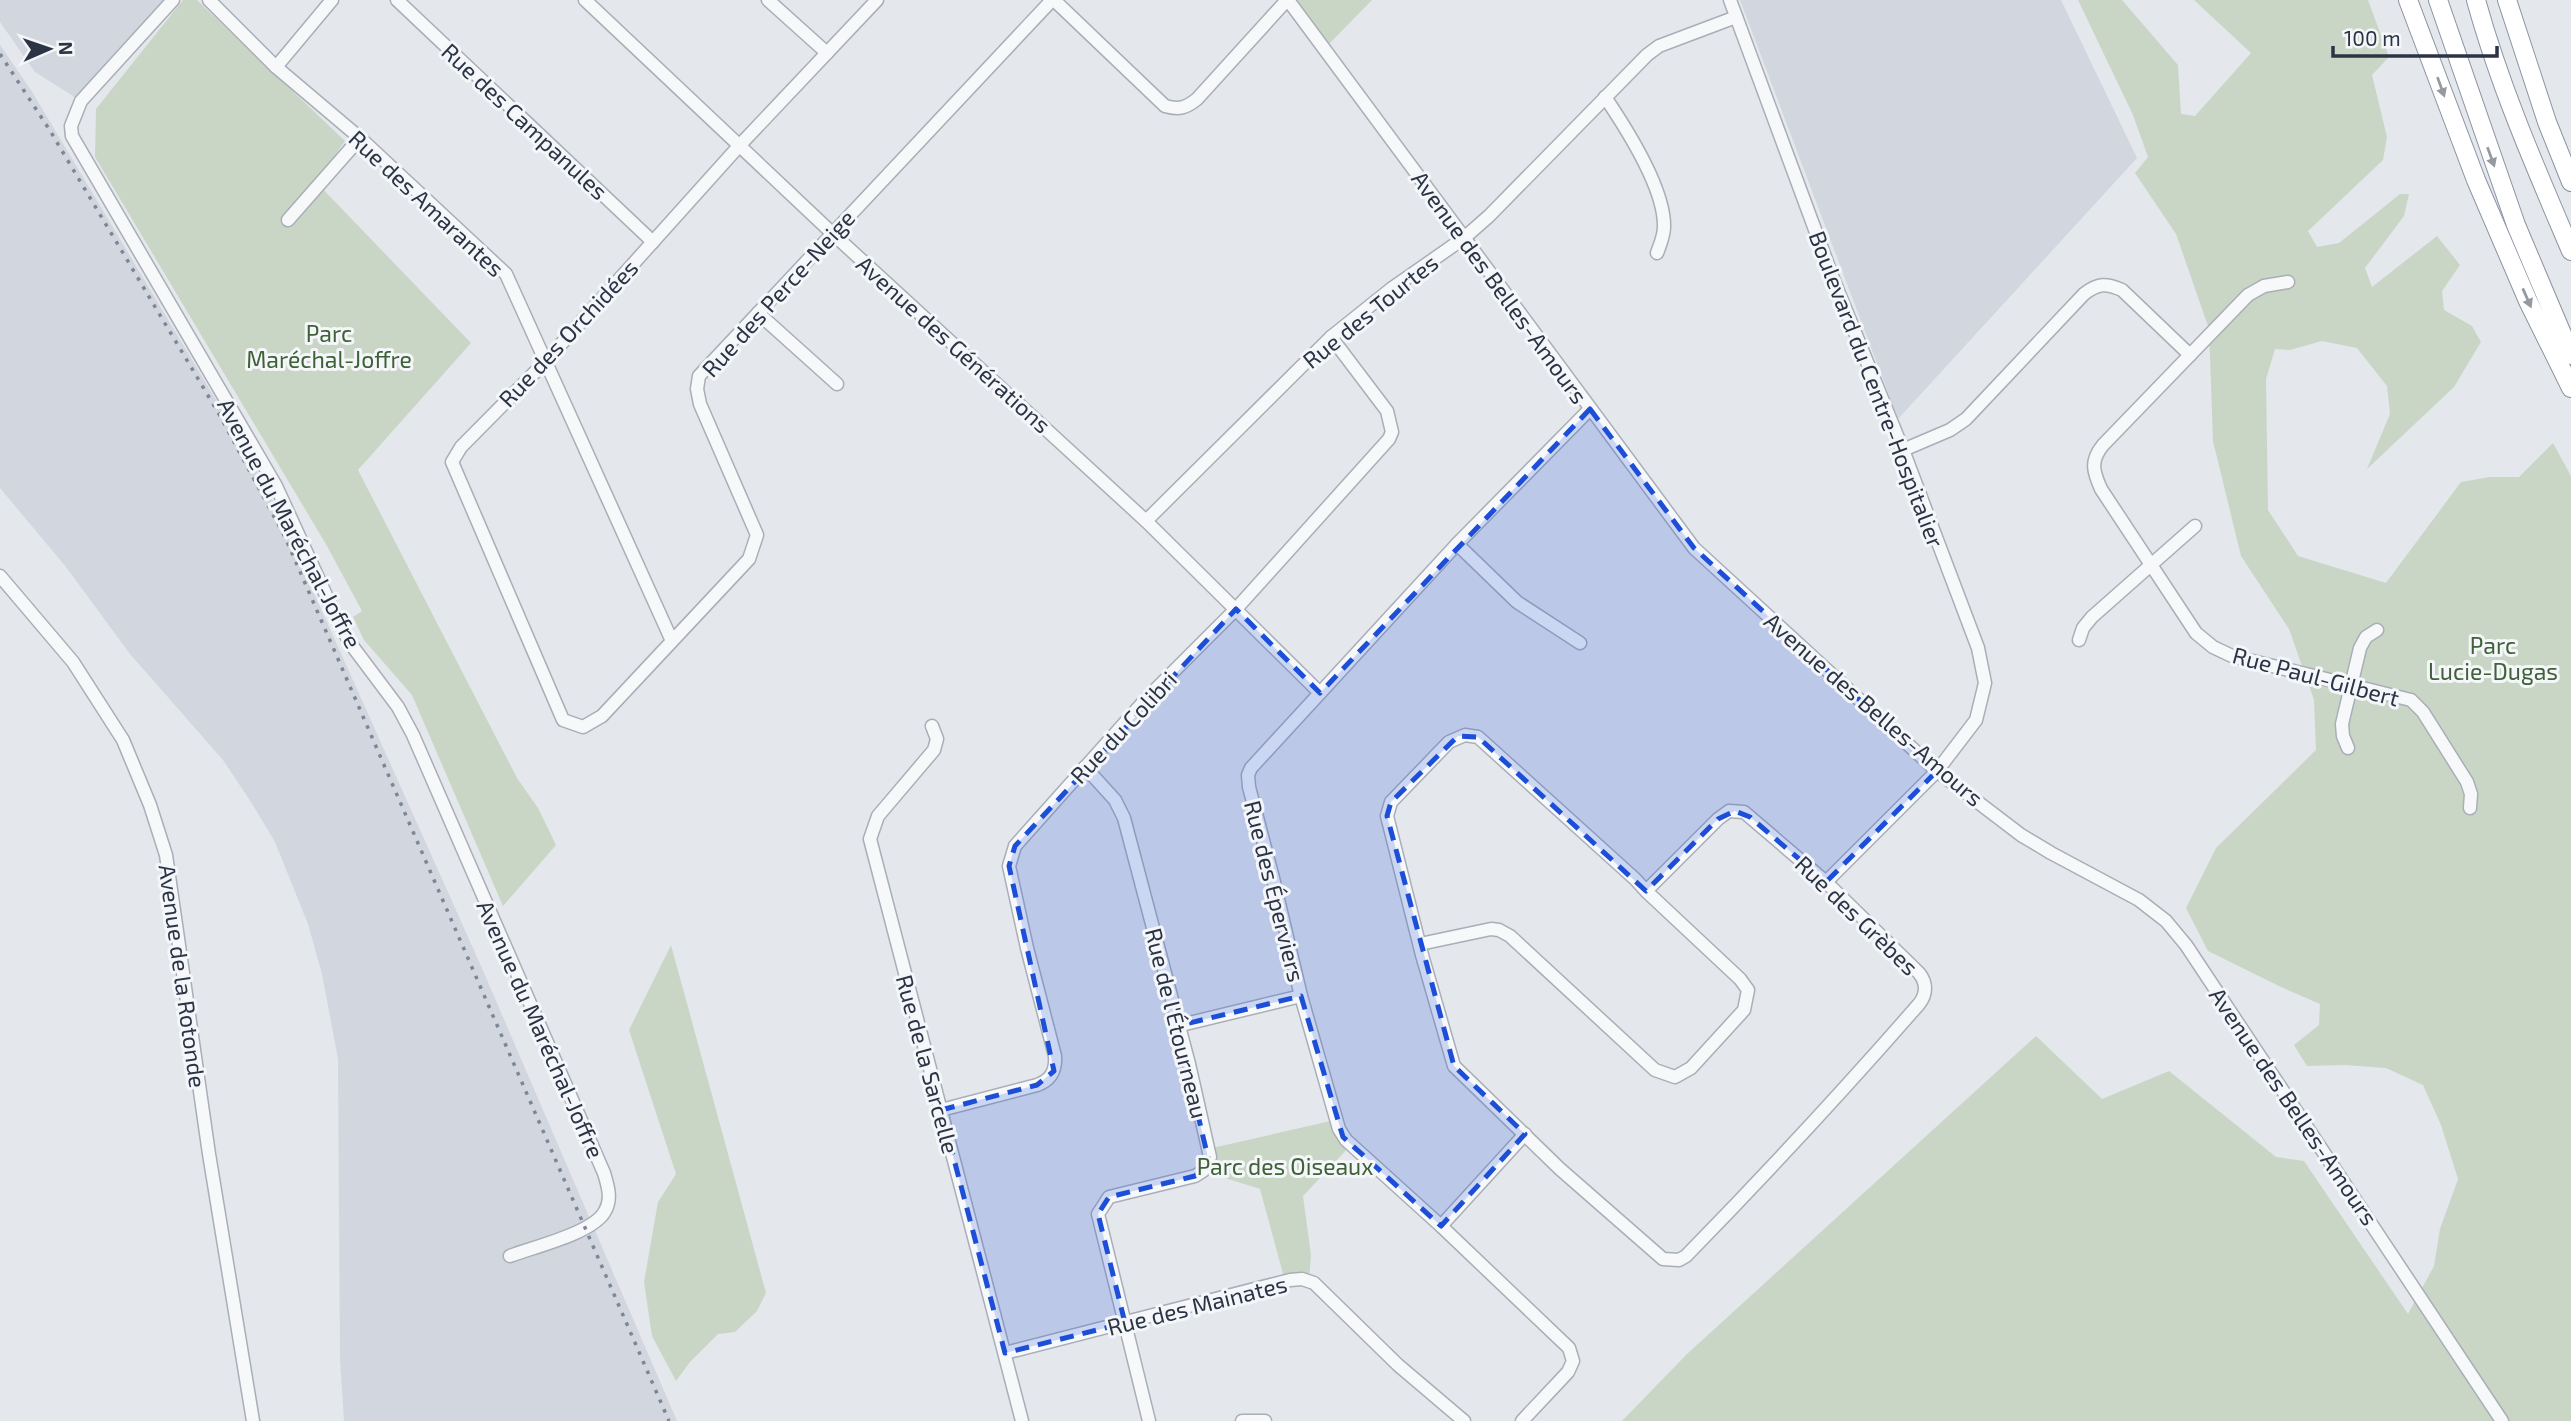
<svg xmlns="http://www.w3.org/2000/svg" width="2571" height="1421" font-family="'Exo 2',sans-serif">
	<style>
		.built { fill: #d2d6de }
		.green { fill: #c9d6c5 }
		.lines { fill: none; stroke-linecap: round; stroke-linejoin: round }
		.minor-casing { stroke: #a9aeb7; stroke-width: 15 }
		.highway-casing { stroke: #8b94a3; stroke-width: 20 }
		.minor { stroke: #f7f8fa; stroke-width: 12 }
		.highway { stroke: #fff; stroke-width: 18 }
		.rail { stroke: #7d8696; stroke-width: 3.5; stroke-dasharray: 3.5 7; stroke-linecap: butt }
		.oneway { fill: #959aa2 }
		.marked { fill: #1d4ed8; fill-opacity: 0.2; stroke: #1d4ed8; stroke-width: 5; stroke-dasharray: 14 9; stroke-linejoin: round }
		.labels { text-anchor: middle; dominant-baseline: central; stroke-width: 6; stroke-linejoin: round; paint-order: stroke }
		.street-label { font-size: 23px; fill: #2b3445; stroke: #f4f6f9 }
		.park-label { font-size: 23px; fill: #3f6138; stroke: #f4f6f9 }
	</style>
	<rect width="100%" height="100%" fill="#e4e7ec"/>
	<!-- built -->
	<g class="built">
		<polygon points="0,0 174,0 81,101 35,72 0,22"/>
		<polygon points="1740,0 2061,0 2137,158 1898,419"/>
		<polygon points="0,45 31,90 244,447 270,495 481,966 677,1421 344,1421 340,1359 338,1059 322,974 308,924 275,842 251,802 223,760 130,654 66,567 0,488"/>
	</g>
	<!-- green -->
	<g class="green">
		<polygon points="183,0 197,0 345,141 316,182 471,343 358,470 517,778 538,808 556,845 503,906 412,695 364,640 353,617 362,611 327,546 95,157 96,109"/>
		<polygon points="1290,0 1372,0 1325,48"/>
		<polygon points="2078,0 2122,0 2178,65 2181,114 2195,116 2251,53 2194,0 2368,0 2389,57 2372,75 2387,137 2383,160 2308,231 2317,247 2339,243 2400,194 2409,194 2404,216 2365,268 2372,287 2437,236 2460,265 2442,291 2444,310 2472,326 2481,342 2454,387 2367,469 2390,414 2387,386 2357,348 2322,341 2290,350 2275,349 2266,379 2268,510 2298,556 2386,583 2461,482 2490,477 2519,477 2553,443 2571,476 2571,1421 1622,1421 1687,1354 2036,1036 2102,1099 2169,1071 2276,1157 2304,1161 2408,1314 2434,1266 2440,1229 2458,1179 2441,1125 2423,1085 2386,1068 2345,1065 2307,1066 2294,1045 2319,1025 2320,1004 2281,987 2208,951 2186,908 2216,848 2316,750 2314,700 2289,629 2241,556 2213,441 2209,329 2176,234 2135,173 2148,157 2133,115"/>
		<polygon points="671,945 766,1293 757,1311 735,1332 718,1334 690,1362 676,1381 652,1336 644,1282 658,1202 676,1174 629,1030"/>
		<polygon points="1335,1120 1351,1145 1303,1196 1311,1255 1309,1280 1285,1281 1260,1189 1203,1171 1208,1149"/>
	</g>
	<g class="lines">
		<defs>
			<g id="minor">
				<path d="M173,0L81,101L71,126L72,136L276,486L331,606L350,643L398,707L413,735L604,1173C608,1186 612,1199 605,1211C594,1233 533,1247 510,1256"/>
				<polyline points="209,0 276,67 360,138 506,274 672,641"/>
				<polyline points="397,0 653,242"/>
				<polyline points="585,0 832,233 1146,521 1320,693"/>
				<polyline points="768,0 827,53"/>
				<polyline points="877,0 739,146 545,362 461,447 452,462 563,720 583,727 602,716 749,559 757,535 700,404 697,389 699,376 1052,0"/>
				<path d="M1054,0L1165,106C1179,110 1186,108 1197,99L1287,0"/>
				<polyline points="1288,0 1694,548 1937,771 2021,835 2051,853 2139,900 2166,921 2186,945 2502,1421"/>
				<polyline points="1730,0 1834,281 1903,450 1978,648 1985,683 1976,720 1937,771 1826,882"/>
				<polyline points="276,67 332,0"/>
				<path d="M1605,97C1626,128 1665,189 1664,227C1664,236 1660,245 1657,253"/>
				<polyline points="288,220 360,138"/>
				<path d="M2288,282L2264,286L2248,295L2103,445C2090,461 2093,471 2101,489L2196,633L2213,647L2232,656L2411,700L2423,712L2467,782L2471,794L2470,808"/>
				<polyline points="758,313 837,384"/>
				<path d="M1903,450L1950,430L1966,419L2084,294C2098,283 2106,283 2122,290L2190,355"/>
				<polyline points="1146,521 1331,337 1391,289 1464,238 1489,216 1647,55 1659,46 1736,17"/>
				<polyline points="1457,544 1517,602 1580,643"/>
				<polyline points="0,576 73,662 123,740 150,805 166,855 209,1154 253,1421"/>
				<polyline points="2079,640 2083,628 2092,617 2195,526"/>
				<polyline points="932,726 937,739 934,750 878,816 870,839 1022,1421"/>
				<polyline points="2348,748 2343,736 2342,724 2360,648 2366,637 2377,630"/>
				<polyline points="1085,767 1115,800 1124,818 1189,1064 1210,1157 1203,1171 1195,1176 1109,1197 1098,1214 1149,1421"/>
				<path d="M1420,944L1491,929L1499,930L1510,936L1655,1070L1675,1077L1691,1068L1744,1010L1748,990L1740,979L1646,891L1635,879L1478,737L1465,735L1449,742L1391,802L1387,816L1422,955L1454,1066L1560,1169L1663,1259L1679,1260L1686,1256C1766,1174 1844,1090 1919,1004C1927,994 1927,983 1919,973L1826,882L1744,812L1729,811L1718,819L1646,891"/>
				<polyline points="1177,1026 1301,996"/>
				<path d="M941,1110L1037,1085C1051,1080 1056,1071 1055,1056L1027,948L1009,866L1015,846L1147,698L1236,609L1389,439L1392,432L1387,411L1331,337"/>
				<polyline points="1441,1226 1525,1134"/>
				<polyline points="1005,1353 1290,1280 1302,1279 1314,1283 1398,1365 1464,1421"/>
				<polyline points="1242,1421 1265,1421"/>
				<polyline points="1522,1421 1568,1372 1573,1361 1569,1348 1441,1226 1346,1140 1339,1129 1301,996 1273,878 1249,787 1248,775 1251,768 1457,544 1590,409"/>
			</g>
			<g id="highway">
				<polyline points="2408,0 2476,180 2528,301 2571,388"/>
				<polyline points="2438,0 2516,225 2571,355"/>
				<path d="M2476,0C2500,87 2536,169 2571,251"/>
				<polyline points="2507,0 2547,122 2571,182"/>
			</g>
		</defs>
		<!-- minor casing -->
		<use href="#minor" class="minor-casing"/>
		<!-- highway casing -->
		<use href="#highway" class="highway-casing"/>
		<!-- minor -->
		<use href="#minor" class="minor"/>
		<!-- highway -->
		<use href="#highway" class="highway"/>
		<!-- rail -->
		<polyline class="rail" points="0,54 49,129 219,414 285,537 669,1421"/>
	</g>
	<!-- one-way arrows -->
	<defs><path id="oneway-solid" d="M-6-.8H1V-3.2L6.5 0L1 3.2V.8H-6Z" transform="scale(1.75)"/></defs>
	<g class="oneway">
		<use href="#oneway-solid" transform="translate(2441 87) rotate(70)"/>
		<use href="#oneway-solid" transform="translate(2491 157) rotate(70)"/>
		<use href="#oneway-solid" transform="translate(2527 298) rotate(66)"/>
	</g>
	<!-- marked area -->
	<path class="marked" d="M1590,409L1694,548L1937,771L1826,882L1750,817L1735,811L1718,819L1646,891L1478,737L1458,736L1391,802L1387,816L1454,1066L1525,1134L1441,1226L1343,1137L1301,996L1177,1026L1209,1162L1195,1176L1109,1197L1098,1214L1125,1323L1005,1353L941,1110L1037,1085L1054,1071L1009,866L1015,846L1236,609L1320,693Z"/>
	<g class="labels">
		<!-- street labels -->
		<g class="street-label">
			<text transform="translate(525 121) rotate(43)">Rue des Campanules</text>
			<text transform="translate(427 203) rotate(43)">Rue des Amarantes</text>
			<text transform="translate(1500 287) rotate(54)">Avenue des Belles-Amours</text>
			<text transform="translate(778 293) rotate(-48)">Rue des Perce-Neige</text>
			<text transform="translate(1370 311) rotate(-39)">Rue des Tourtes</text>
			<text transform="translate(568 333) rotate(-47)">Rue des Orchidées</text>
			<text transform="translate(954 344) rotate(42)">Avenue des Générations</text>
			<text transform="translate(1877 389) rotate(69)">Boulevard du Centre-Hospitalier</text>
			<text transform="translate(290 523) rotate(62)">Avenue du Maréchal-Joffre</text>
			<text transform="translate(2316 676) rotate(15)">Rue Paul-Gilbert</text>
			<text transform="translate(1874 709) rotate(41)">Avenue des Belles-Amours</text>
			<text transform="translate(1123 727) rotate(-47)">Rue du Colibri</text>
			<text transform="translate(1275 891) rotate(76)">Rue des Éperviers</text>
			<text transform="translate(1857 915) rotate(44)">Rue des Grèbes</text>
			<text transform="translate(183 976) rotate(82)">Avenue de la Rotonde</text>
			<text transform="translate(1177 1023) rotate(76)">Rue de l'Étourneau</text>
			<text transform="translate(541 1029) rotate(66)">Avenue du Maréchal-Joffre</text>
			<text transform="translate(928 1064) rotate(75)">Rue de la Sarcelle</text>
			<text transform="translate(2294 1106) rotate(56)">Avenue des Belles-Amours</text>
			<text transform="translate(1197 1305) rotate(-14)">Rue des Mainates</text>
		</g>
		<!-- park labels -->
		<g class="park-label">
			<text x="329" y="333">Parc<tspan x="329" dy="26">Maréchal-Joffre</tspan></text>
			<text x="2493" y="645">Parc<tspan x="2493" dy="26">Lucie-Dugas</tspan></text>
			<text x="1285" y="1166">Parc des Oiseaux</text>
		</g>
	</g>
	<!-- north arrow -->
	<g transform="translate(49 49) rotate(88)" stroke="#f4f6f9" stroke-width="5" paint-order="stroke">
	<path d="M0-5L12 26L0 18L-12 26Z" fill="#2b3445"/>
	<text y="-10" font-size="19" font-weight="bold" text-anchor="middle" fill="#2b3445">N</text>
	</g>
	<!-- scale -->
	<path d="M2333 46v10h164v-10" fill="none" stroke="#2b3445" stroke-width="3.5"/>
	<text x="2344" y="46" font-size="21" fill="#2b3445" stroke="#f4f6f9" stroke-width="5" paint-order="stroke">100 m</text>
</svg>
